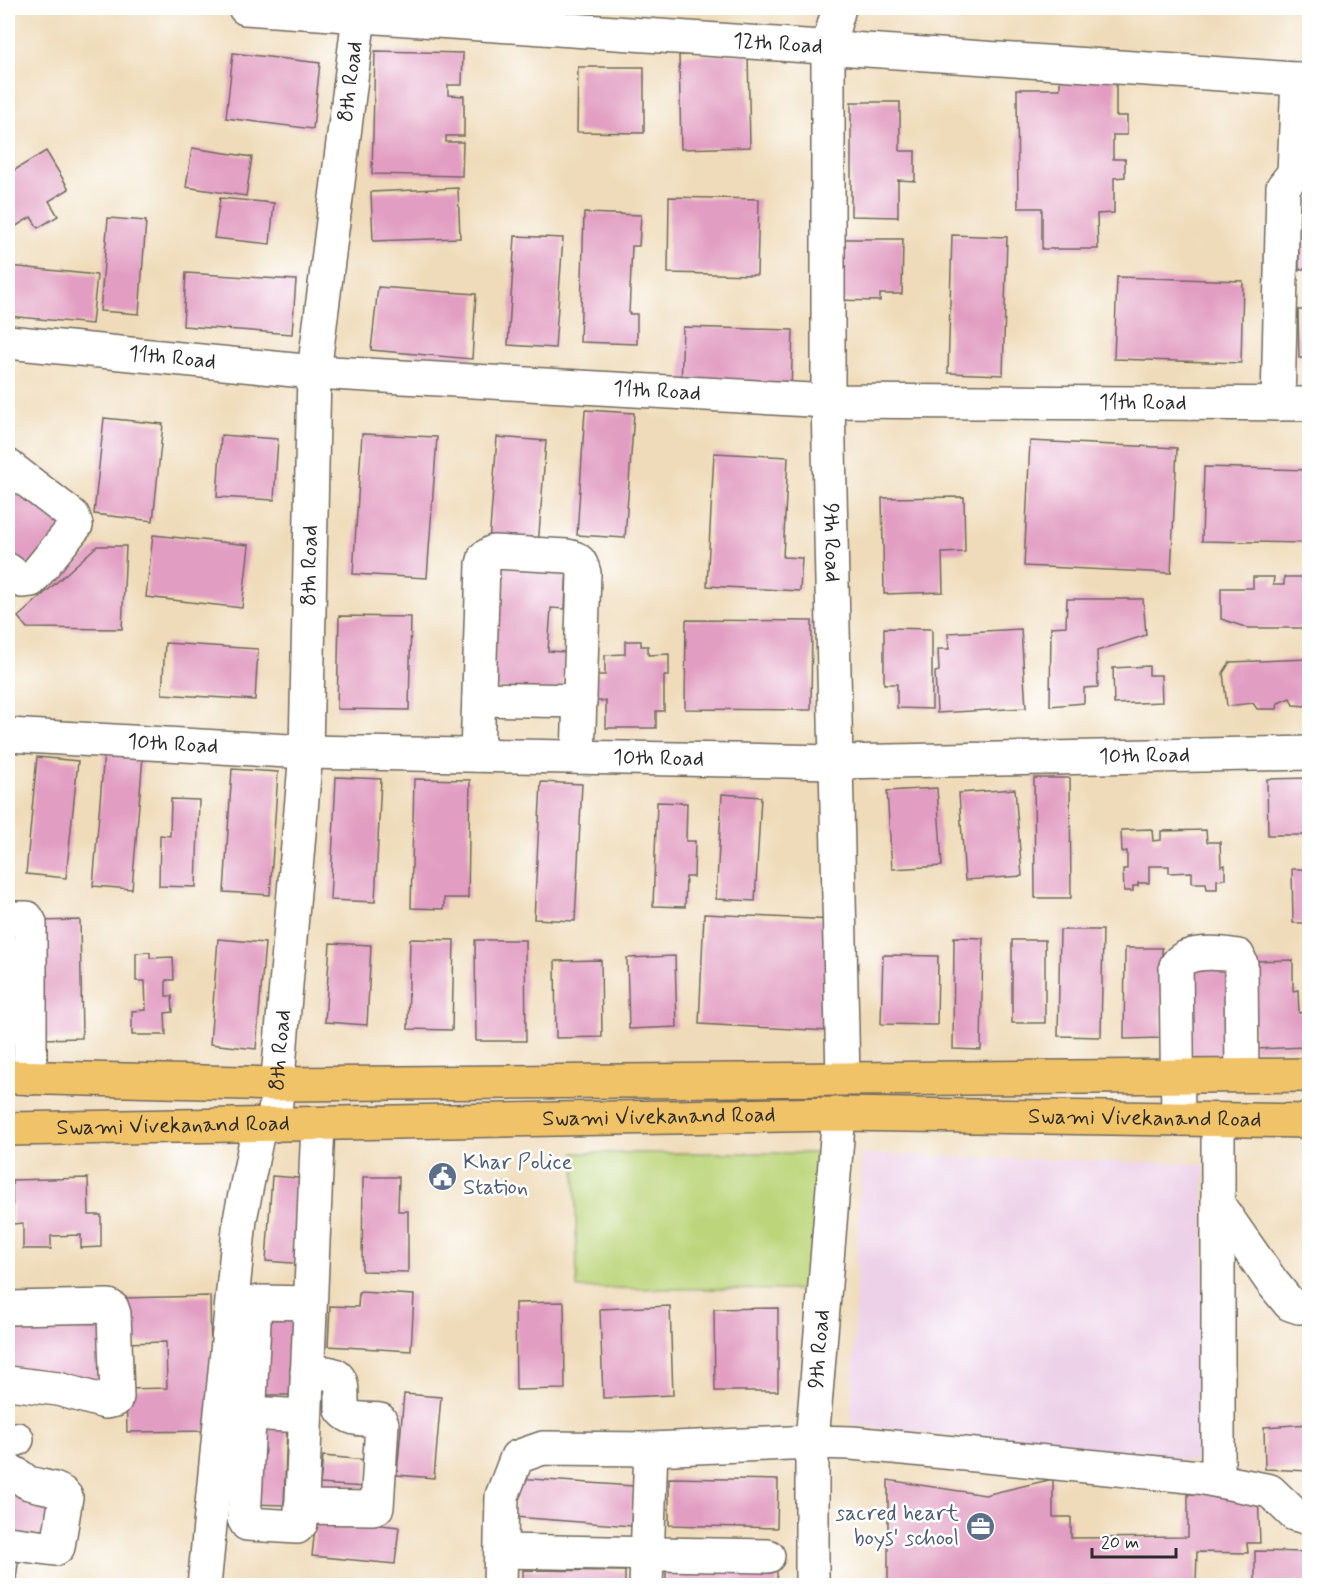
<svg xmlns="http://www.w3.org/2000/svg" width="1317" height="1593" font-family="Mynerve,sans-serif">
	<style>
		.built { fill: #edd1e9 }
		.green { fill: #bcd57a; stroke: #748052; stroke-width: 1.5 }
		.building { fill: #e29ec2 }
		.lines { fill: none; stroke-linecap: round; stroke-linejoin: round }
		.minor-casing { stroke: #70695d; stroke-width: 36 }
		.major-casing { stroke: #70695d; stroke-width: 36 }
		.minor { stroke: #fff; stroke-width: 33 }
		.major { stroke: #f1c369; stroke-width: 33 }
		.labels { text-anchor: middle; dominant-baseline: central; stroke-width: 5; stroke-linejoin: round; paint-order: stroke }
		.street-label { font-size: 22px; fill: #2b2b2b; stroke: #fff }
		.service-label { font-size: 22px; fill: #4e5e75; stroke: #fff; text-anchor: start }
	</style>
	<rect width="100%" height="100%" fill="#fff"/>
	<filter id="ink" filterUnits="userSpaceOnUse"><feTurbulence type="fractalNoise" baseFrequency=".0167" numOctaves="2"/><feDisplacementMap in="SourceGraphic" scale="12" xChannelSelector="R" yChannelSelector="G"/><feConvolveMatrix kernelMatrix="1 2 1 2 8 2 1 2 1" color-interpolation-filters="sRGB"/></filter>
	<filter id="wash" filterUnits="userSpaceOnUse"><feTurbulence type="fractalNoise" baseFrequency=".008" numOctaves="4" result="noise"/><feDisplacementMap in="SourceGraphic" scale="24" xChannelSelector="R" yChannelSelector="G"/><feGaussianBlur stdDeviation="1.35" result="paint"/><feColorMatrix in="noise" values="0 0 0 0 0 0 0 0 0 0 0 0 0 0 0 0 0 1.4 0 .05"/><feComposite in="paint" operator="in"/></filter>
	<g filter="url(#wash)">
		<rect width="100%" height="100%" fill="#efdbb9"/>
		<!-- built -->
		<polygon class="built" points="861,1154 1204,1164 1203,1462 851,1425"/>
		<!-- green -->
		<polygon class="green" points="575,1153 825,1153 813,1290 577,1288"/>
		<g id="blocks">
			<!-- building -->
			<g class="building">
				<polygon points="375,51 463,53 462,85 448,85 448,95 464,96 464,136 446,136 446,142 463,142 462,176 372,174"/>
				<polygon points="233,53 320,63 313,129 226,118"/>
				<polygon points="748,54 750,147 681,149 679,55"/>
				<polygon points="578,67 644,67 644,133 577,132"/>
				<polygon points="1060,75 1116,75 1116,116 1127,116 1127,135 1113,135 1113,159 1125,159 1125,177 1114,178 1114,213 1097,214 1098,249 1042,249 1042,208 1018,208 1017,89 1060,89"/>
				<polygon points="851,102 900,102 900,151 915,151 915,181 898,180 898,217 851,216"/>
				<polygon points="192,148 252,157 246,196 186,187"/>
				<polygon points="46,151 69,189 49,201 58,216 38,228 31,217 8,231 8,174"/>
				<polygon points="1298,187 1310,187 1310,269 1299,269"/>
				<polygon points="458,188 460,238 373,241 371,192"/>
				<polygon points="669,197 759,199 757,275 668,273"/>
				<polygon points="220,198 274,203 270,244 214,238"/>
				<polygon points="584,213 641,215 639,246 632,246 629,314 637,314 637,344 580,342"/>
				<polygon points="108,218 146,221 139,314 100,311"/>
				<polygon points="952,235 1007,237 1003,375 948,373"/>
				<polygon points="515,236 563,238 555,348 508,345"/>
				<polygon points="832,239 903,239 902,294 880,294 880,301 832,300"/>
				<polygon points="9,266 97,275 92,324 8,316"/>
				<polygon points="186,273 296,280 292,334 183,326"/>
				<polygon points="1117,277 1243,281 1241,363 1114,359"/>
				<polygon points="378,287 476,294 472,359 371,350"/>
				<polygon points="1298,310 1310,310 1310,358 1299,358"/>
				<polygon points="683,327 793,330 791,392 681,389"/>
				<polygon points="585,410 634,413 625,538 577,535"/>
				<polygon points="104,418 163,424 153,521 94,514"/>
				<polygon points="362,434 437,437 427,578 353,574"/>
				<polygon points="221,435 278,439 274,500 217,497"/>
				<polygon points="497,437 546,441 538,547 489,543"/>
				<polygon points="1030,441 1177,448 1171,573 1024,566"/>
				<polygon points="714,453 788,457 783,557 802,558 800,591 707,586"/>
				<polygon points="1204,467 1310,470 1310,543 1202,541"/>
				<polygon points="8,479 64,524 23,575 8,562"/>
				<polygon points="964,497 965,552 942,553 943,592 884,594 882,498"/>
				<polygon points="153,535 249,545 242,608 146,597"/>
				<polygon points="97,546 126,546 122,629 27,628 18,617"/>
				<polygon points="493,563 567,567 565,609 551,608 548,651 565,652 563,692 487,688"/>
				<polygon points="1253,577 1274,577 1273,585 1284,585 1284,577 1310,577 1310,628 1248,628 1221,619 1221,588 1253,588"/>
				<polygon points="1067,599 1143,599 1146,635 1097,651 1098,687 1084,688 1084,703 1050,706 1051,627 1066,626"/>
				<polygon points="339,616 411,617 409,710 337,709"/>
				<polygon points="686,620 812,621 811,710 685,709"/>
				<polygon points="884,628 932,629 932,709 897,708 897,684 884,684"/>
				<polygon points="1021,629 1026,708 937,713 935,672 939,671 938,649 949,649 948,633"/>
				<polygon points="625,641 641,641 641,646 648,646 648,655 669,654 669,676 664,676 664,711 656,711 656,728 606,728 606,701 593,701 593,675 605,675 605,655 625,654"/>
				<polygon points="165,643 258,649 255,700 162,694"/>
				<polygon points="1310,659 1310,703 1306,706 1293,705 1290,698 1278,703 1277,709 1257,709 1253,703 1227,706 1223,673 1230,662"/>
				<polygon points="1149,666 1149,675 1161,675 1162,702 1114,704 1113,668"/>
				<polygon points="104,753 143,756 132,889 93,886"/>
				<polygon points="37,757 78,761 66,878 26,874"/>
				<polygon points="232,769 278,772 270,895 224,892"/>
				<polygon points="336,777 381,779 375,902 330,900"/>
				<polygon points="1034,778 1070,778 1071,898 1035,898"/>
				<polygon points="1310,778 1310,835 1268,835 1267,779"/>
				<polygon points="414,779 470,780 468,898 444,898 444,909 411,908"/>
				<polygon points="541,782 582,784 575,921 534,919"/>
				<polygon points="937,788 942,866 892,869 887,791"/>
				<polygon points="1015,789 1022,876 965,880 959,793"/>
				<polygon points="722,794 761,797 755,901 716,899"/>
				<polygon points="171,799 199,800 196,887 159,886 160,835 170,836"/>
				<polygon points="657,802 687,803 686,841 695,841 694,877 686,877 685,907 653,906"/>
				<polygon points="1152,829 1153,841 1161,840 1161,831 1206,830 1207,842 1220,842 1221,866 1225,865 1225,879 1217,880 1217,889 1207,889 1206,883 1192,883 1192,872 1169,873 1169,866 1149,866 1149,883 1138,883 1138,886 1133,886 1133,891 1124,891 1123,869 1127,869 1127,851 1122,852 1121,830"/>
				<polygon points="1292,869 1310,869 1310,923 1293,923"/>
				<polygon points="704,914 834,920 829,1031 699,1024"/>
				<polygon points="80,920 82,1038 41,1039 38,921"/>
				<polygon points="22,924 23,1054 8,1055 8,925"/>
				<polygon points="1060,930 1103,930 1101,1037 1058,1036"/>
				<polygon points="954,937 983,938 981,1050 953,1049"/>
				<polygon points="218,939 265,943 256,1049 210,1044"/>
				<polygon points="410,939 454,940 452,1030 408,1029"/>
				<polygon points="475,940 525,940 526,1041 476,1041"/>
				<rect x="1012" y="940" width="33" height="83"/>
				<polygon points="330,943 371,945 367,1025 325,1022"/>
				<polygon points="1125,948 1162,948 1161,1038 1124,1039"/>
				<polygon points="150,952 150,958 173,957 174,980 166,980 166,996 172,996 173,1012 165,1013 166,1035 132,1035 132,1011 146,1010 145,981 136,981 136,953"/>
				<polygon points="883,955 938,956 937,1025 881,1024"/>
				<polygon points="675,956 677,1027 629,1029 627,958"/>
				<polygon points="601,960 602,1037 556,1038 555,961"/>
				<polygon points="1293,960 1293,991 1298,990 1299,1013 1305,1012 1306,1047 1254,1049 1252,961"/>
				<polygon points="1192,966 1232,966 1231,1061 1191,1061"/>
				<polygon points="272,1176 311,1179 304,1264 266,1261"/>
				<polygon points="363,1177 399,1177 398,1211 408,1211 408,1272 362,1271"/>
				<polygon points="88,1178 89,1215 101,1215 101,1247 81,1248 81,1235 51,1236 51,1249 23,1249 23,1223 13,1224 12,1180"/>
				<polygon points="359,1292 414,1295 411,1351 328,1346 330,1306 358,1307"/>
				<polygon points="210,1296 212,1431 127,1432 126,1389 167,1388 166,1342 122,1343 121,1298"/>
				<polygon points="564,1302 565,1389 516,1390 515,1303"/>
				<polygon points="670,1306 673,1395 603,1398 600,1309"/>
				<polygon points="778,1308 778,1391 715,1391 714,1309"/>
				<polygon points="108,1312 110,1389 11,1372 8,1314"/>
				<polygon points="260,1312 298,1312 297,1395 259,1395"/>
				<polygon points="404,1394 441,1397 434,1478 397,1475"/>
				<polygon points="1310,1424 1310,1471 1265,1469 1264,1427"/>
				<polygon points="254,1427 287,1428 284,1505 252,1504"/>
				<polygon points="323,1456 367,1460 365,1487 320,1484"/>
				<polygon points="517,1478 633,1486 631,1526 515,1517"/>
				<polygon points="669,1478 778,1480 777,1528 669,1525"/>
				<polygon points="1053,1479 1053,1517 1071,1517 1071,1538 1188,1537 1188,1494 1244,1493 1258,1494 1260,1543 1247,1543 1248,1553 1197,1552 1196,1586 888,1586 888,1480 985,1495"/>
				<polygon points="8,1483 20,1485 18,1497 55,1503 49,1541 8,1534"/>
				<polygon points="316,1518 399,1527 395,1564 312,1556"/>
				<polygon points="1255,1551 1310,1552 1310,1586 1255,1586"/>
				<polygon points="8,1555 19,1557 15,1586 8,1586"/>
				<rect x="666" y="1560" width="111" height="26"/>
				<polygon points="523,1570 625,1571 625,1586 523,1586"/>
			</g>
		</g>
	</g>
	<g filter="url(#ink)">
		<use href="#blocks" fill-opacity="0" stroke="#70695d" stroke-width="1.5"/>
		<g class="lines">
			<defs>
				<g id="minor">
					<path id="s1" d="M245,8L1310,80"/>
					<path id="s2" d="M839,8L828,47V401L843,1078"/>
					<path id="s3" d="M8,342L314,372L828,401L1310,404"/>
					<polyline points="1278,404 1283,187 1294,173 1298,79"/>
					<polyline points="8,466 73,516 76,525 31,580 22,581 8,570"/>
					<polyline points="479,699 580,701"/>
					<path id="s4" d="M8,735L306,752L835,762L1310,753"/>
					<path d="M477,755L483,564L485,557L493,552L567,556C579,558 581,562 584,573L578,757"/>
					<polyline points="8,918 27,918 30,923 30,1078"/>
					<path d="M1178,1119L1176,966C1185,949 1221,953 1238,956L1241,964L1242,1075"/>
					<polyline points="1218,1120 1218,1480"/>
					<path id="s5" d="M274,1125L306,752L314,372L360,8"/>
					<polyline points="1219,1206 1272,1282 1290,1304 1299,1307 1310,1307"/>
					<polyline points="310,1303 260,1302 255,1303 244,1519 247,1524 297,1527 301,1523 318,1124"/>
					<polyline points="8,1308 109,1306 112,1308 114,1314 117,1397 115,1400 105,1402 58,1389 8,1383"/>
					<polyline points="249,1413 305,1416"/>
					<polyline points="8,1439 17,1439"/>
					<path d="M8,1471C19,1473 20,1479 29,1483C41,1487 59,1487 66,1497L58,1547L55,1549L8,1543"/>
					<path d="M301,1507L372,1508L377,1507L382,1424L380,1420C365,1418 352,1422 342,1410C342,1374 344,1373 307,1372"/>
					<polyline points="501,1551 768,1556"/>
					<polyline points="204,1586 240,1219 259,1126"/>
					<polyline points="500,1586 502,1496 517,1457 543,1448 651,1449 812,1442 852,1443 1199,1477 1270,1491 1294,1514 1310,1518"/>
					<polyline points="646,1586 651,1449"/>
					<path id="s6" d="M812,1586V1442L839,1114"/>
				</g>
				<g id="major">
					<polyline points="8,1077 278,1084 1310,1075"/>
					<path id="s7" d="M8,1129L839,1114L1310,1121"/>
				</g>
			</defs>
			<!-- minor casing -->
			<use href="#minor" class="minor-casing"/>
			<!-- major casing -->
			<use href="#major" class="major-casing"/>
			<!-- minor -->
			<use href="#minor" class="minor"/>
			<!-- major -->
			<use href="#major" class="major"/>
		</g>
	</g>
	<!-- icons -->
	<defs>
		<symbol id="civic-disc" viewBox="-11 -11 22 22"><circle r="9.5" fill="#5c6f8a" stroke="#fff"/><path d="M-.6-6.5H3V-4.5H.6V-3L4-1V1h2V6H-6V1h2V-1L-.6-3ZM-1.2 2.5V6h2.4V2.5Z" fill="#fff"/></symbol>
		<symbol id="office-disc" viewBox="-11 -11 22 22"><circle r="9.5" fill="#5c6f8a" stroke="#fff"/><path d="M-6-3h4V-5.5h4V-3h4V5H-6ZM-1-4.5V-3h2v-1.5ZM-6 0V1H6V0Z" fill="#fff"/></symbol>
	</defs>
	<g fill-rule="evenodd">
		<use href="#civic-disc" x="426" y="1160" width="33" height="33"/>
		<use href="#office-disc" x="964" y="1510" width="33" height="33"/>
	</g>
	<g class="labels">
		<!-- street labels -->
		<g class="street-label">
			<text stroke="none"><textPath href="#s1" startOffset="534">12th Road</textPath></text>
			<text stroke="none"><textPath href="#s5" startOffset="1047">8th Road</textPath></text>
			<text stroke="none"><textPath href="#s3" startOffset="165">11th Road</textPath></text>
			<text stroke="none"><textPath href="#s3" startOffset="651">11th Road</textPath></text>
			<text stroke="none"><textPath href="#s3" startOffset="1137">11th Road</textPath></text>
			<text stroke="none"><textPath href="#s2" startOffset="536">9th Road</textPath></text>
			<text stroke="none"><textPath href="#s5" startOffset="561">8th Road</textPath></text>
			<text stroke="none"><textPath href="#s4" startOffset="165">10th Road</textPath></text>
			<text stroke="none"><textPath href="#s4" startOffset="1137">10th Road</textPath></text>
			<text stroke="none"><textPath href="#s4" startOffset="651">10th Road</textPath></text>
			<text stroke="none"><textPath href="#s5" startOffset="75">8th Road</textPath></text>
			<text stroke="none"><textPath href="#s7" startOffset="651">Swami Vivekanand Road</textPath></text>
			<text stroke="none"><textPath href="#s7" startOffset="1137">Swami Vivekanand Road</textPath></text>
			<text stroke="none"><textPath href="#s7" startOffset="165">Swami Vivekanand Road</textPath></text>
			<text stroke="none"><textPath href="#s6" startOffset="237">9th Road</textPath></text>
		</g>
		<!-- service labels -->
		<g class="service-label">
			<text x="463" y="1163">Khar Police<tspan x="463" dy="25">Station</tspan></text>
			<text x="959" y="1514" text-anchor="end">sacred heart<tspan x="959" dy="25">boys' school</tspan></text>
		</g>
	</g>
	<!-- margin -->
	<rect width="1317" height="1593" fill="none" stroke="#fff" stroke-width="30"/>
	<!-- scale -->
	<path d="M1092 1548v9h84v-9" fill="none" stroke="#2b2b2b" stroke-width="3"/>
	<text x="1101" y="1548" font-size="18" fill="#2b2b2b" stroke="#ffffff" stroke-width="4.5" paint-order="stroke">20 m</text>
</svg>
